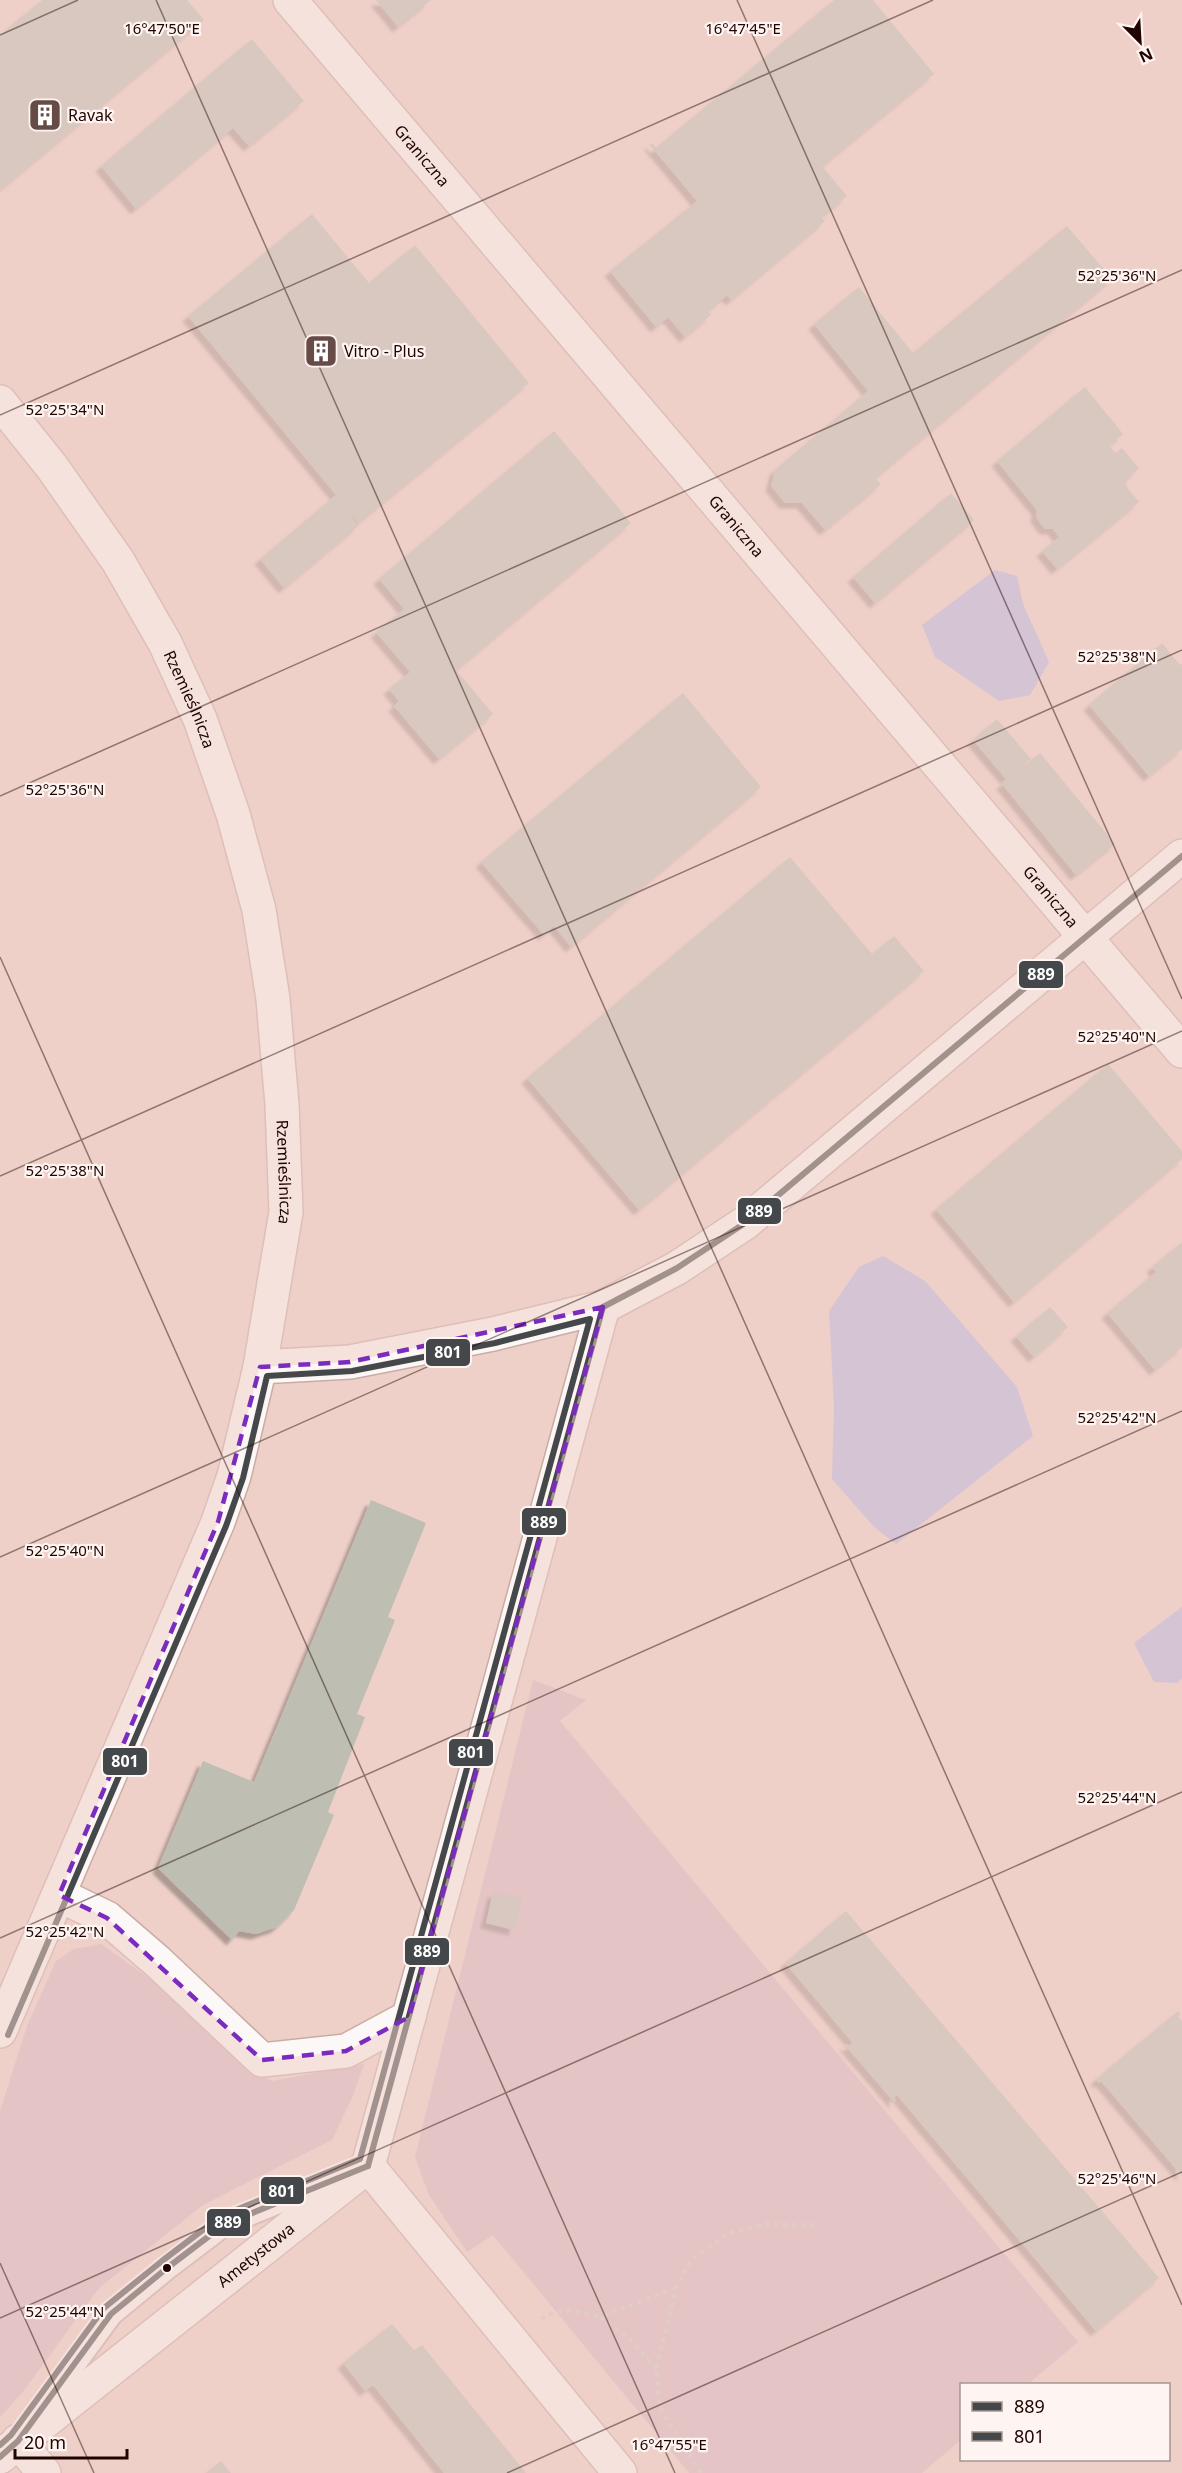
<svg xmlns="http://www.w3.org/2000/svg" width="1182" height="2473" font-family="'Noto Sans',sans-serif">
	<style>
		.green { fill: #d9b6c2 }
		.water { fill: #b7b5e0 }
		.building { fill: #bebeb3; filter: url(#shadow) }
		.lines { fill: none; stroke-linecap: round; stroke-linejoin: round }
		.service-casing { stroke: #c9aca4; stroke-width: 26 }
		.minor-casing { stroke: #c9aca4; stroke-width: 36 }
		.path { stroke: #d0c7c4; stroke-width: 4; stroke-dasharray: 4.5 4.5; stroke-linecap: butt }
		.service { stroke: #fcf8f7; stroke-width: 22 }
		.minor { stroke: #fcf8f7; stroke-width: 33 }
		.bus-1-casing { stroke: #fef5f2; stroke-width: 10 }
		.bus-2-casing { stroke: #fef5f2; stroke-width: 10 }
		.bus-1 { stroke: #45484a; stroke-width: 6 }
		.bus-2 { stroke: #45484a; stroke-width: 6 }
		.marked { fill: none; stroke: #7b2cbf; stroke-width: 4.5; stroke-dasharray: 12 8; stroke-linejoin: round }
		.ticks { fill: none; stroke: #1f0400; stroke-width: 1.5; stroke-opacity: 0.45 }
		.bus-dot { fill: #1f0400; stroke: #fef5f2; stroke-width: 2 }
		.labels { text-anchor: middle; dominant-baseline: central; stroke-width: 4.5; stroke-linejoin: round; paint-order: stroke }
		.poi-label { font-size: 16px; fill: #1f0400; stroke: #fef5f2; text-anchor: start }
		.street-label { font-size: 16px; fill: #1f0400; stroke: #fef5f2 }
		.ticks-label { font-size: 15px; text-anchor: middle; fill: #1f0400; stroke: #fef5f2; stroke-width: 4.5; stroke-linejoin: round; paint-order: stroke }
		.line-badge { stroke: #fef5f2; stroke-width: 2 }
		.badge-label { font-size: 16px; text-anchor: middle; font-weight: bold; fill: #fff }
	</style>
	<defs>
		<filter id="shadow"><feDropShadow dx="-5.5" dy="5.5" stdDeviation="1.5" flood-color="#0004"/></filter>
	</defs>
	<rect width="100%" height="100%" fill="#eed0c8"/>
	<!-- green -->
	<g class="green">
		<polygon points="533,1680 586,1700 560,1721 1078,2342 1028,2384 962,2384 961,2440 922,2473 689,2473 493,2235 467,2252 429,2195 415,2157"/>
		<polygon points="101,1944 153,1981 242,2064 272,2081 364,2064 352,2098 332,2140 203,2205 99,2288 23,2392 0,2417 0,2111 27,2026 56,1961 74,1949"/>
	</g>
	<!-- water -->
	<g class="water">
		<polygon points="995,570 1017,576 1023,604 1049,662 1030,695 999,701 935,657 922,625"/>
		<polygon points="883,1256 925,1281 1017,1387 1033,1436 896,1544 874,1527 832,1479 834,1406 829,1311 859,1267"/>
		<polygon points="1182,1607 1182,1679 1177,1683 1154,1682 1134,1643"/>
	</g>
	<!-- building -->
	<g class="building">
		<polygon points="42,0 187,0 204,20 0,190 0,35"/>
		<polygon points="376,0 431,0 398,27"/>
		<polygon points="834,0 873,0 934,74 822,166 847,196 821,217 825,221 731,300 727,295 708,311 711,315 685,337 668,317 656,327 610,271 697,201 650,145 652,143 656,148"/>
		<polygon points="252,39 304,101 249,146 233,128 136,209 101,166"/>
		<polygon points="312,214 369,283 415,245 529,383 358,523 341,502 358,526 284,588 260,559 336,495 188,316"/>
		<polygon points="1067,226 1112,279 875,478 881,484 825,530 802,503 785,503 771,486 775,470 868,391 814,324 859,287 913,353"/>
		<polygon points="1085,387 1123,434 1109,446 1116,453 1122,448 1139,468 1127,479 1126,486 1139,502 1057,569 1042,551 1059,537 1053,529 1045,529 1036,517 1037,510 997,461"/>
		<polygon points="554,431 631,523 456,670 493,714 439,759 394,706 399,701 389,689 410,672 376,632 404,609 379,579"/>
		<polygon points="951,493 974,520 875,603 853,577"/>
		<polygon points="1162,643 1180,665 1182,664 1182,749 1149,776 1089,705"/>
		<polygon points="683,693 761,787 571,947 554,926 544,935 481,862"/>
		<polygon points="997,719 1031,759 1006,779 973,740"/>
		<polygon points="1040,753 1115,844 1076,875 1002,784"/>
		<polygon points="790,857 872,954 894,936 924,971 639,1210 527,1078"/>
		<polygon points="1108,1064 1182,1151 1182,1159 1014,1302 936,1209"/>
		<polygon points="1182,1242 1182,1347 1155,1370 1107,1313 1156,1272 1152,1267"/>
		<polygon points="1050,1307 1068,1327 1034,1357 1016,1336"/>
		<polygon points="371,1500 426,1523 388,1617 395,1620 357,1714 365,1717 328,1812 334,1815 294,1910 277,1927 256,1934 239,1931 232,1940 158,1868 203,1761 254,1782"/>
		<polygon points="493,1892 522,1898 514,1930 486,1923"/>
		<polygon points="846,1911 1159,2278 1096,2331 897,2095 894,2098 896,2101 894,2102 845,2045 847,2044 849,2046 853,2043 785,1963"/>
		<polygon points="1178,2011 1181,2014 1178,2016 1182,2021 1182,2176 1101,2081 1099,2083 1096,2079"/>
		<polygon points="392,2324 414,2350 422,2345 526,2473 444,2473 373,2385 365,2391 343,2363"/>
		<polygon points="221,2461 231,2473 206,2473"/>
	</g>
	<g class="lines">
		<defs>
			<polyline id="service" points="34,2419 111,2314 167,2268 225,2224 342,2176"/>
			<g id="minor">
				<path id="s1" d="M290,0L1182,1051"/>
				<path id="s2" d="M0,402L52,467L118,561L165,643L200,719L233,814L259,910L273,999L278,1059L282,1104L286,1212L260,1367L234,1476L218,1522L0,2031"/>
				<polyline points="260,1367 350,1362 493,1334 603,1307 677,1268 745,1223 1182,856"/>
				<polyline points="59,1895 107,1918 158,1962 262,2060 346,2051 409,2017"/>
				<polyline points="368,2166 603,1307"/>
				<polyline points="368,2166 620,2473"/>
				<polyline points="18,2441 44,2473"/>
				<path id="s3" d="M0,2457L368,2166"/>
			</g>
		</defs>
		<!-- service casing -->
		<use href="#service" class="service-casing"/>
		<!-- minor casing -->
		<use href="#minor" class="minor-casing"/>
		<!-- path -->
		<g class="path">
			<path d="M541,2319C559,2307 580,2311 600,2317"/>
			<polyline points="656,2369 630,2339 600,2317 676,2288"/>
			<polyline points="701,2473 660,2408 656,2369 676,2288 691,2260 729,2233 767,2224 816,2225"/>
		</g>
		<!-- service -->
		<use href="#service" class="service"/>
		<!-- minor -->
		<use href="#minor" class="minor"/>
		<defs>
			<g id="bus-1">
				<polyline points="603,1307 677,1268 745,1223 1182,856"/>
				<polyline points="368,2166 603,1307"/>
				<polyline points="0,2457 18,2441 111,2314 167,2268 225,2224 368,2166"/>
			</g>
			<polyline id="bus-2" points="0,2445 11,2435 104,2308 162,2261 221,2216 360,2159 590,1319 495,1343 352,1371 267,1376 243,1478 226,1526 8,2035"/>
		</defs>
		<!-- bus-1 casing -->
		<use href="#bus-1" class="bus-1-casing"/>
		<!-- bus-2 casing -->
		<use href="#bus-2" class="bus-2-casing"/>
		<!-- bus-1 -->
		<use href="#bus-1" class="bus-1"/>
		<!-- bus-2 -->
		<use href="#bus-2" class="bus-2"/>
	</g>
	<!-- marked area -->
	<path d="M0 0H1182V2473H0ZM603,1307L409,2017L346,2051L262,2060L107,1918L59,1895L218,1522L260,1367L350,1362Z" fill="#eed0c8" fill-opacity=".55" fill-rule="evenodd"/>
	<path class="marked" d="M603,1307L409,2017L346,2051L262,2060L107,1918L59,1895L218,1522L260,1367L350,1362Z"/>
	<!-- ticks -->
	<path class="ticks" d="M156,0L1182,2305M737,0L1182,999M0,35L78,0M0,415L933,0M0,796L1182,270M0,957L675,2473M0,1176L1182,650M0,1557L1182,1031M0,1938L1182,1411M0,2263L94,2473M0,2318L1182,1792M507,2473L1182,2172"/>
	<!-- icons -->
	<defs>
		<symbol id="building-square" viewBox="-11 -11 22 22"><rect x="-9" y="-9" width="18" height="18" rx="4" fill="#674b46" stroke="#fef5f2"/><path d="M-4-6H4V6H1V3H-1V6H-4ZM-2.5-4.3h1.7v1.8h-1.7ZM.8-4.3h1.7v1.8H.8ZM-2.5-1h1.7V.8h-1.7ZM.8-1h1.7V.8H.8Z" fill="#fff"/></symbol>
	</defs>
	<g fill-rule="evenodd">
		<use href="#building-square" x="26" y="96" width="38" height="38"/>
		<use href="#building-square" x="302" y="332" width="38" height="38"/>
	</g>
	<!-- markers -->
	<circle class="bus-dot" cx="167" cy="2268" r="5"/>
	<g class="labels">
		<!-- poi labels -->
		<g class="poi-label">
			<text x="68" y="115">Ravak</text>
			<text x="344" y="351">Vitro - Plus</text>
		</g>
		<!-- street labels -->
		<g class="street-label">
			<text stroke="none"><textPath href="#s1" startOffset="204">Graniczna</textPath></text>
			<text stroke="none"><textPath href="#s1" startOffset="690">Graniczna</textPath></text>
			<text stroke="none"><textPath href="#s2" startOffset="354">Rzemieślnicza</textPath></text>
			<text stroke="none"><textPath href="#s1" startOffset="1176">Graniczna</textPath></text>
			<text stroke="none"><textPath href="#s2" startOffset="840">Rzemieślnicza</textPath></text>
			<text stroke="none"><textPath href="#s3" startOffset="326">Ametystowa</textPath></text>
		</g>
	</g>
	<g class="ticks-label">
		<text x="162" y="34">16°47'50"E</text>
		<text x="743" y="34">16°47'45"E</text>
		<text x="1117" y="281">52°25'36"N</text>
		<text x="65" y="415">52°25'34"N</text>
		<text x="1117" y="662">52°25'38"N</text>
		<text x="65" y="795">52°25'36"N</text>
		<text x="1117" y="1042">52°25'40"N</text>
		<text x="65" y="1176">52°25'38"N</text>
		<text x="1117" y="1423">52°25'42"N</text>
		<text x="65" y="1556">52°25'40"N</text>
		<text x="1117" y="1803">52°25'44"N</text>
		<text x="65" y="1937">52°25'42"N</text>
		<text x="1117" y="2184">52°25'46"N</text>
		<text x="65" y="2317">52°25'44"N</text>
		<text x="669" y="2450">16°47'55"E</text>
	</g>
	<g class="line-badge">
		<rect x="1018" y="960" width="46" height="29" rx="6" fill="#45484a"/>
		<rect x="737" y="1197" width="45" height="28" rx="6" fill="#45484a"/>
		<rect x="425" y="1338" width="46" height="29" rx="6" fill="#45484a"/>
		<rect x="521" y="1507" width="46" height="29" rx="6" fill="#45484a"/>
		<rect x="448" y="1738" width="46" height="29" rx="6" fill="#45484a"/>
		<rect x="102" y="1747" width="46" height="29" rx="6" fill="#45484a"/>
		<rect x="404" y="1937" width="46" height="29" rx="6" fill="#45484a"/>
		<rect x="260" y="2176" width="45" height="29" rx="6" fill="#45484a"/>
		<rect x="206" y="2208" width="45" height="29" rx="6" fill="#45484a"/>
	</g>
	<g class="badge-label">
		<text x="1041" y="980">889</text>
		<text x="759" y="1217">889</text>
		<text x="448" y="1358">801</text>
		<text x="544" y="1528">889</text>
		<text x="471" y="1758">801</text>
		<text x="125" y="1767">801</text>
		<text x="427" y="1957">889</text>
		<text x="282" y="2197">801</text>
		<text x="228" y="2228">889</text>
	</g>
	<!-- legend -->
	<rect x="960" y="2383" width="210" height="78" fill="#fef5f2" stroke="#a59591" stroke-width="1.5"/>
	<rect x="972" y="2402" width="30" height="9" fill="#45484a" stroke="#a59591" stroke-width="1.5"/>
	<text x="1014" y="2413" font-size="18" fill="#1f0400">889</text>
	<rect x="972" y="2432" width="30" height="9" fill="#45484a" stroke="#a59591" stroke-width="1.5"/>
	<text x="1014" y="2443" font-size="18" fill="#1f0400">801</text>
	<!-- north arrow -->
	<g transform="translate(1140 42) rotate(156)" stroke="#fef5f2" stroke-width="4.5" paint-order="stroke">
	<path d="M0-4.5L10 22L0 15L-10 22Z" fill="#1f0400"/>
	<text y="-9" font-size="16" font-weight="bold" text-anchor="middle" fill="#1f0400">N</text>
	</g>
	<!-- scale -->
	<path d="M15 2449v9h112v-9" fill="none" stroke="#1f0400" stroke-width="3"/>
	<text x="24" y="2449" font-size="18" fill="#1f0400" stroke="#fef5f2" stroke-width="4.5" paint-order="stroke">20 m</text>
</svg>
